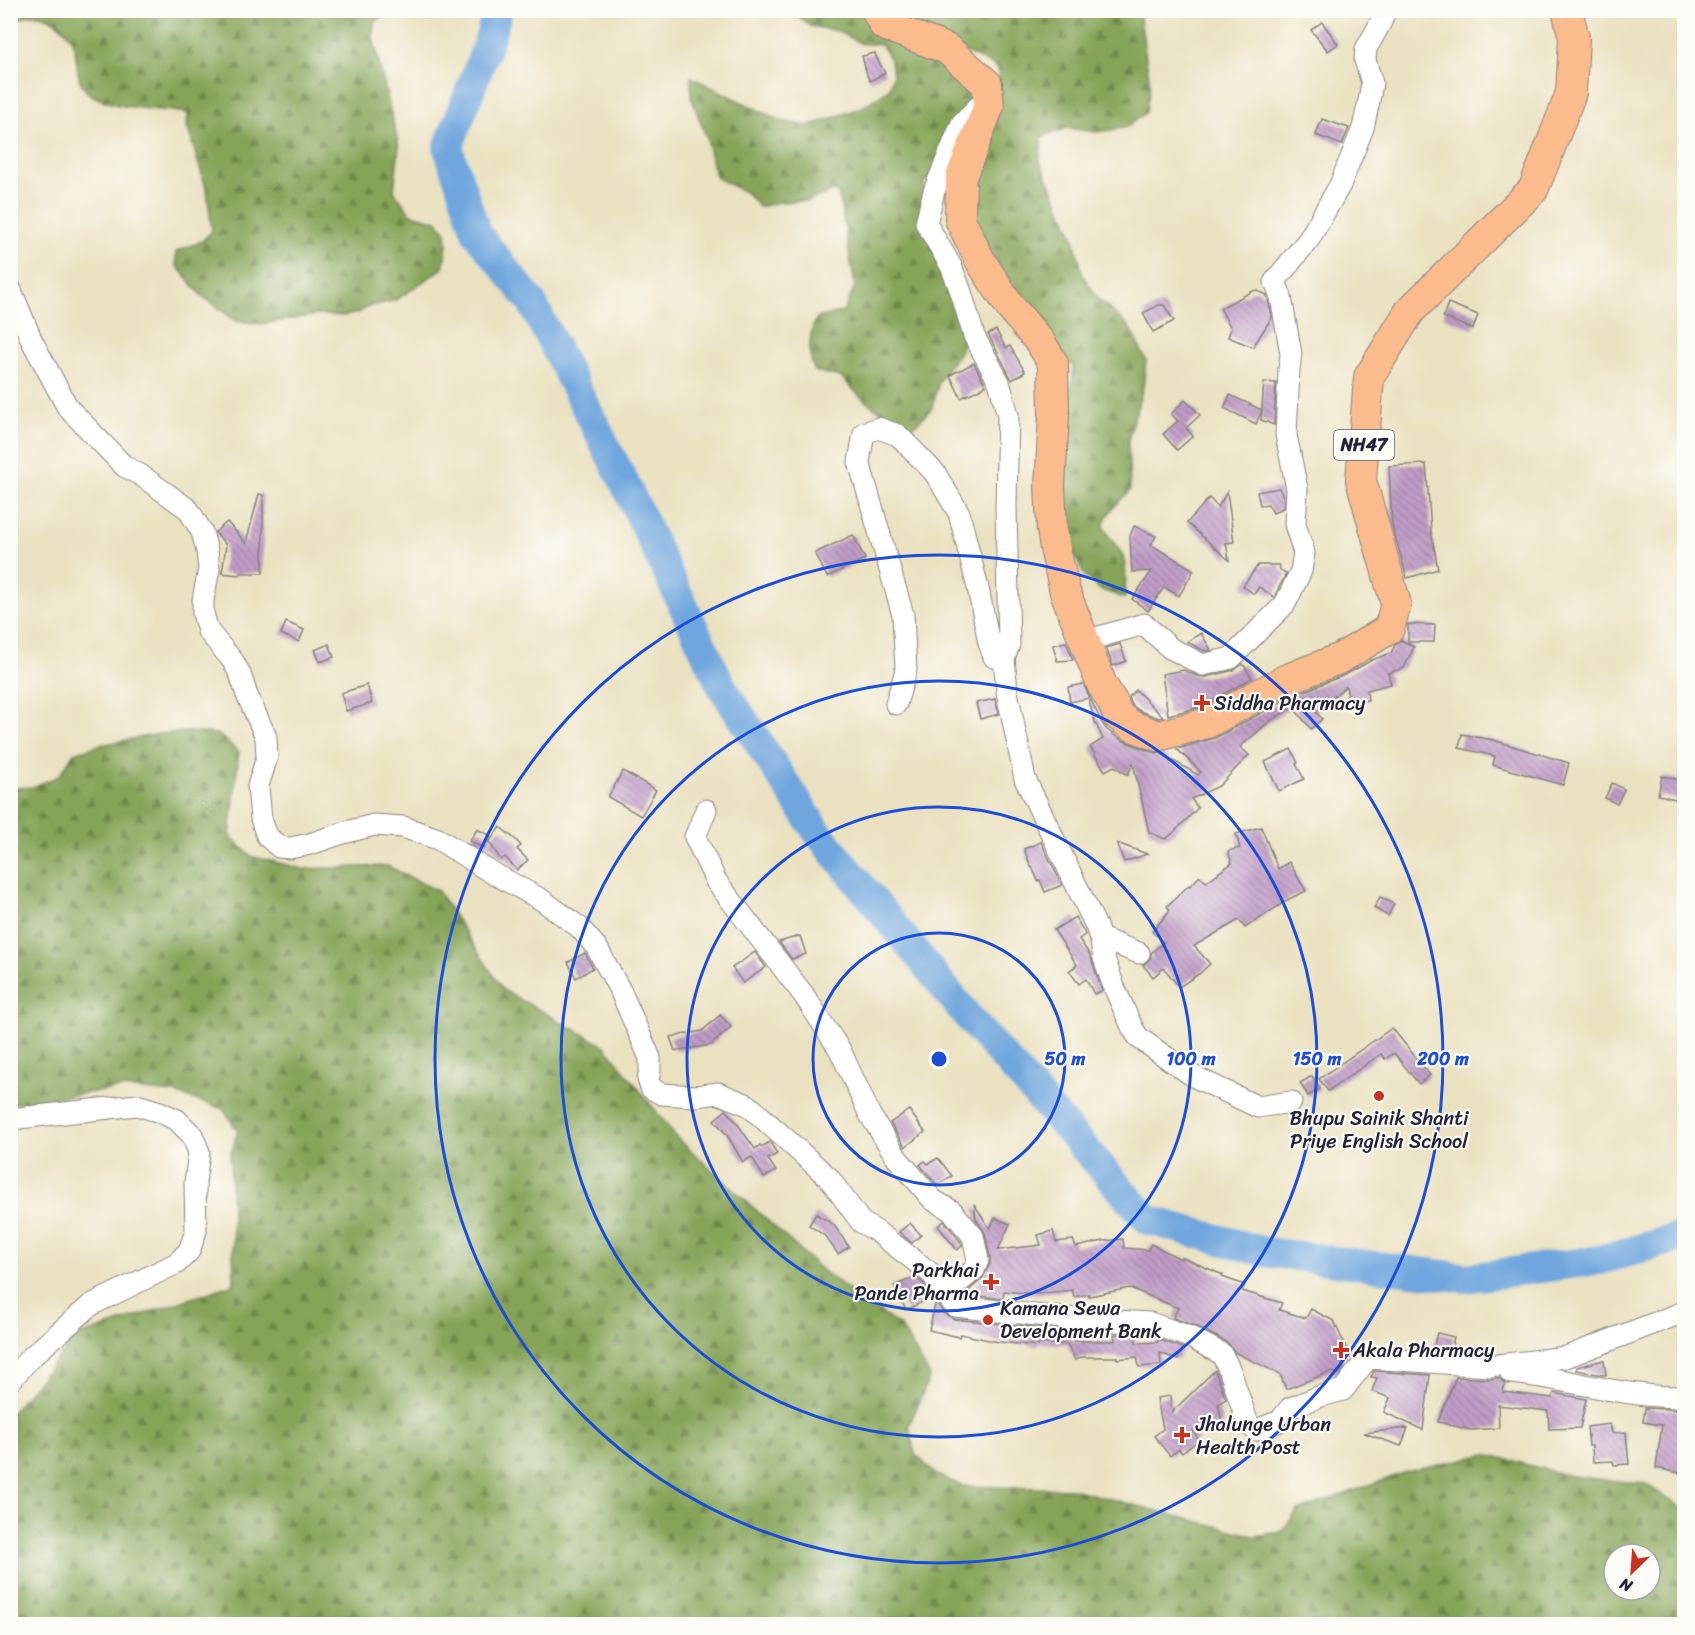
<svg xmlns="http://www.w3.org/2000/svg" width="1695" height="1635" font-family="Sriracha,sans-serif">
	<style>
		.forest { fill: url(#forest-firs); stroke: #54634a; stroke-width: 1.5; fill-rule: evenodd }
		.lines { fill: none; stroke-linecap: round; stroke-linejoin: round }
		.river { stroke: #6ea6dd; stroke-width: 30 }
		.building { fill: url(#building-back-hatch) }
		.minor-casing { stroke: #86827e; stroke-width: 23 }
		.highway-casing { stroke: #86827e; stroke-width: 32 }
		.minor { stroke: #fff; stroke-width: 21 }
		.highway { stroke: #fbbb8d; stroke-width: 30 }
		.ring { fill: none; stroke: #1d4ed8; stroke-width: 3 }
		.poi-dot { fill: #c8321e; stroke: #fdfcf7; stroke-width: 2 }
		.labels { text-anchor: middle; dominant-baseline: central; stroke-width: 4.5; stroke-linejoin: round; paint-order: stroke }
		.shield { fill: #fdfcf7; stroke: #646373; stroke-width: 1.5 }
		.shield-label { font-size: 18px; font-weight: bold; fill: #22223b }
		.poi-label { font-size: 20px; fill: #22223b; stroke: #fdfcf7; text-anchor: start }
		.centre { fill: #1d4ed8; stroke: #fdfcf7; stroke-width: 3 }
		.ring-label { font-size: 18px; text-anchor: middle; font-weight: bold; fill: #1d4ed8; stroke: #fdfcf7; stroke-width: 4.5; stroke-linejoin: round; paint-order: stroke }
	</style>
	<defs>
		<pattern id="forest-firs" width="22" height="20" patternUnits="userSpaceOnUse" patternTransform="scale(1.5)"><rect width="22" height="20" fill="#86a458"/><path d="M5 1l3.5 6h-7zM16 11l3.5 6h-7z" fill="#6d854a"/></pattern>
		<pattern id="building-back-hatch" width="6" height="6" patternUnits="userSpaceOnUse" patternTransform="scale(1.5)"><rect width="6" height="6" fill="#c09cc7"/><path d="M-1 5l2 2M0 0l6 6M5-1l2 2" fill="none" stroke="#9c7fa3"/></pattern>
	</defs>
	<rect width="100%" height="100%" fill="#fdfcf7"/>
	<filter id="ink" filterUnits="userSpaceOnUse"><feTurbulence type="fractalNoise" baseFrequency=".0167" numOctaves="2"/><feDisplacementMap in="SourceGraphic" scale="12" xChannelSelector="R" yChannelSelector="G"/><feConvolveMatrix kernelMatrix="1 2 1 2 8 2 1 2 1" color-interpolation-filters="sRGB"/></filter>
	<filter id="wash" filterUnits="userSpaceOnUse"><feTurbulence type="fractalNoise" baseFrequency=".008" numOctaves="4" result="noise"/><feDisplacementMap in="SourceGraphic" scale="24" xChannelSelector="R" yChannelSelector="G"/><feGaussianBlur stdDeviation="1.35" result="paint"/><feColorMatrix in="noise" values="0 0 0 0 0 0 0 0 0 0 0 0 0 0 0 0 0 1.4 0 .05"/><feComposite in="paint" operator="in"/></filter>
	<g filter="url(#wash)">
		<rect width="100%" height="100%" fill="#eae1c0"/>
		<!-- forest -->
		<g class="forest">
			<path d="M11,10L389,11L374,23L373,37L399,147L394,191L411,214L438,221L446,232L447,245L443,268L396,300L370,306L358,313L345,316L316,315L263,324L236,321L202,296L176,265V252L202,241L212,231L207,191L187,126L188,113C158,108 119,110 93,96C74,86 79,63 74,47C69,26 41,6 20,19C17,21 13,26 11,29Z"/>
			<path d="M792,11H1139L1150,84L1146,112L1125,128L1096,132L1068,128L1042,136L1040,161L1073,235L1083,276L1098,299L1128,325L1146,360L1143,387L1128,440L1130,490C1122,499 1107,512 1104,524C1103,533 1117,544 1121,552C1128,566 1125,583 1125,598L1099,589L1084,575L1074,554L1062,514L1060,452L1073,379V365L1061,359L972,224L971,184L1000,99L998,72L995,66L947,43L971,82L976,116L960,161L924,182L925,203L947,268L965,317L964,339L960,352L939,381L932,408L912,428L899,424L865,401L841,377L815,371C807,357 809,331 817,318L844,311L855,286L839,195L833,191L807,201L780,202L759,207L747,193L717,178L712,165L707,139L691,97V77L781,121L809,126L863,107L890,88L893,75L891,61L881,44H862L838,31L810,26Z"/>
			<path d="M188,732L218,734L239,752L230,836L251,856L303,869L388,866L438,891L503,990L605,1046L677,1138L825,1273L901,1327L930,1376L909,1426L915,1454L935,1474L962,1486L1072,1489L1254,1536L1281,1532L1298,1511L1406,1472L1486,1454L1571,1476L1646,1484L1684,1510V1624H11V1413L76,1337L234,1284L230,1156L238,1131L223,1109L174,1093L122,1088L11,1104V788L33,787L59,776L74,753L100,745L159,734ZM1614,1554H1650V1590H1614Z"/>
		</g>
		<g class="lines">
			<!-- river -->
			<polyline class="river" points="498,10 488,43 448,148 477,234 531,301 625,484 722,687 818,833 974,1024 1148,1220 1265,1252 1466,1278 1600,1260 1684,1236"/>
		</g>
		<g id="blocks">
			<!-- building -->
			<g class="building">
				<polygon points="1322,22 1338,44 1328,51 1311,30"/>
				<polygon points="875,53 877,59 885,73 870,81 867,75 862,56"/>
				<polygon points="1322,119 1349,128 1342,145 1316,135"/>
				<polygon points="1255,290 1267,295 1272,317 1253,347 1228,337 1231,328 1220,308"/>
				<polygon points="1448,303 1478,315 1473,329 1443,317"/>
				<polygon points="1159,305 1164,305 1174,321 1153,332 1143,313"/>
				<polygon points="996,330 1006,348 1010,346 1025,372 1012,380 988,334"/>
				<polygon points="974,363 986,386 961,398 950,375"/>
				<polygon points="1264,382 1276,383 1274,425 1261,420"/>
				<polygon points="1230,395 1262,410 1256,424 1224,408"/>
				<polygon points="1185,400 1200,415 1186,428 1193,436 1177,450 1163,434 1178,421 1171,414"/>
				<polygon points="1426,464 1431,531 1438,569 1407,578 1392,525 1389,466"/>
				<polygon points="1279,488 1284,499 1283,508 1273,513 1268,504 1260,505 1257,492"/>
				<polygon points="1227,492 1234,542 1226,543 1229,560 1187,523 1209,498 1218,507"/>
				<polygon points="259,494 263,495 263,573 240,573 239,575 222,573 226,545 215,532 227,522 246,543"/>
				<polygon points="1134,526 1156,536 1151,545 1194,570 1179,596 1164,587 1148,611 1132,599 1152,571 1132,572 1130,536"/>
				<polygon points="853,535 865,559 827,577 815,553"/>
				<polygon points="1258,565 1279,565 1280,570 1286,574 1274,597 1259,587 1254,594 1243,586"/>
				<polygon points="286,622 304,630 299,642 281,634"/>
				<polygon points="1408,624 1435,625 1434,642 1408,642"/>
				<polygon points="1201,633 1210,648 1211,650 1205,651 1187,642"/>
				<polygon points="1401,640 1414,647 1404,668 1388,673 1391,684 1367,690 1368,700 1349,703 1346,686 1316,712 1322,719 1311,729 1293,707 1270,721 1240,747 1249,755 1219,786 1191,799 1198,808 1170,836 1165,839 1149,832 1133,763 1128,775 1114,766 1105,771 1090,747 1103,739 1095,722 1089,701 1091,700 1102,723 1107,730 1122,740 1152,752 1160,753 1198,775 1201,772 1177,749 1215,738 1292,696 1347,674 1372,660 1391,653 1395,645"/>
				<polygon points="1066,642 1073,660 1057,661 1053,645"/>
				<polygon points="329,644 334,657 320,662 315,650"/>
				<polygon points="1120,644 1126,661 1113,666 1106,648"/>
				<polygon points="1243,664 1252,678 1201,707 1168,715 1162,674 1184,670 1197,676 1206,677 1234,670"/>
				<polygon points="1083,684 1090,698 1070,702 1068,687"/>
				<polygon points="367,685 372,703 346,711 341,693"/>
				<polygon points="1136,690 1163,717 1159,718 1140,711 1132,705 1129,697"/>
				<polygon points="995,699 999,714 980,719 976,703"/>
				<polygon points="1462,734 1493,740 1569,763 1563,785 1493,765 1495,756 1459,748"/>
				<polygon points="1291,749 1298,763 1296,764 1304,779 1279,791 1265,762"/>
				<polygon points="623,771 656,790 641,816 608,797"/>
				<polygon points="1662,776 1684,781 1684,801 1658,795"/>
				<polygon points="1612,783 1624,789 1617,804 1605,798"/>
				<polygon points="500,827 516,840 521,846 517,849 528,860 517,870 505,857 501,860 489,842"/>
				<polygon points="1261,827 1278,869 1289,862 1306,891 1289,899 1245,928 1239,920 1194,946 1210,964 1199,974 1179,987 1164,968 1153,977 1143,965 1147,962 1151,958 1151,953 1164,942 1152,932 1170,910 1167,906 1189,885 1190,886 1200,876 1206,882 1232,863 1228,851 1240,848 1236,834"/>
				<polygon points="477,829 491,836 484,849 470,841"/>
				<polygon points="1041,842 1062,885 1045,892 1040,880 1038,881 1032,867 1031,867 1024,849"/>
				<polygon points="1117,843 1147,854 1124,862"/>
				<polygon points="1380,897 1394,904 1388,916 1374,908"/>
				<polygon points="1075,917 1084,932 1085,935 1079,939 1090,955 1102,991 1094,994 1086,979 1079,984 1069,971 1077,965 1054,930"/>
				<polygon points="800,936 806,954 792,959 779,942"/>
				<polygon points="755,952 766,967 743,983 732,968"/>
				<polygon points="585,953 593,968 576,978 568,962"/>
				<polygon points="720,1015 731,1027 711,1045 675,1051 670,1037 702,1031"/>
				<polygon points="1392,1028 1430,1075 1419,1084 1394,1053 1385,1059 1381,1054 1328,1091 1319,1079"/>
				<polygon points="1312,1076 1320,1089 1308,1096 1300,1083"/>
				<polygon points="726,1110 737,1123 755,1149 760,1145 761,1147 770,1142 777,1154 768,1159 776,1171 764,1178 752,1157 743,1162 727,1135 714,1120"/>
				<polygon points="909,1110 925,1132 905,1147 890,1123"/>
				<polygon points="938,1158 952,1176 937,1185 920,1165 925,1161 928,1164"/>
				<polygon points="974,1204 990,1229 995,1218 1010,1224 998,1250 1041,1245 1038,1235 1053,1231 1056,1242 1073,1240 1076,1247 1103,1241 1123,1239 1124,1248 1148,1250 1151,1244 1181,1259 1181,1257 1223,1275 1222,1277 1245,1285 1242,1291 1282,1303 1279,1310 1306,1318 1311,1309 1334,1321 1348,1352 1343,1354 1343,1370 1340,1373 1330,1372 1286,1389 1280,1374 1236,1353 1228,1343 1196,1326 1173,1318 1178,1308 1130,1288 1089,1296 1089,1294 1074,1297 1072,1290 1036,1294 1004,1291 1003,1299 965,1294 982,1279 990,1264 990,1257 985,1233 976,1219"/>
				<polygon points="816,1214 834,1225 849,1247 838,1254 825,1236 809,1225"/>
				<polygon points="944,1221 961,1242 962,1246 957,1250 938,1226"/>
				<polygon points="910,1223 921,1235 912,1243 899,1232"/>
				<polygon points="915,1277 923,1283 931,1298 906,1310 894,1286"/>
				<polygon points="936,1301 943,1313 954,1319 1072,1331 1073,1341 1115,1341 1114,1334 1135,1335 1136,1343 1158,1342 1158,1339 1183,1348 1178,1360 1160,1353 1161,1365 1139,1367 1137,1357 1117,1359 1117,1357 1082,1357 1075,1360 1067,1344 1038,1344 1038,1346 999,1342 960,1334 959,1337 929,1330"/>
				<polygon points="1437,1333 1454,1337 1451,1351 1433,1350"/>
				<polygon points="1604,1360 1606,1375 1602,1375 1577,1370 1577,1367"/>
				<polygon points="1215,1370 1226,1399 1218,1404 1223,1425 1193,1431 1199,1440 1182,1453 1179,1449 1170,1456 1154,1436 1163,1429 1157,1398 1170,1396 1172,1412"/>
				<polygon points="1374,1371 1430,1375 1423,1430 1384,1412 1390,1398 1372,1391 1377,1378 1371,1377"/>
				<polygon points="1456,1377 1488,1379 1499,1378 1505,1384 1503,1392 1552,1398 1554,1393 1586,1399 1580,1428 1549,1429 1548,1411 1498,1405 1499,1428 1471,1430 1438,1422"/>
				<polygon points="1645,1408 1684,1410 1684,1474 1656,1468 1662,1425 1643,1422"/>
				<polygon points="1610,1424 1612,1433 1626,1432 1629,1464 1614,1465 1613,1461 1593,1462 1592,1446 1589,1446 1587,1427"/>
				<polygon points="1408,1428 1401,1446 1364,1433"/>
			</g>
		</g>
	</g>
	<g filter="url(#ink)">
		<use href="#blocks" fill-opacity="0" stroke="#86827e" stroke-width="1.5"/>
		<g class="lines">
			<defs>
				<g id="minor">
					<polyline points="10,288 32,341 68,408 124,466 142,476 188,509 202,532 207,551 209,569 203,600 203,613 208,631 233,661 240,674 247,695 266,737 267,757 258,786 261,819 267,836 279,847 290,848 310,844 343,833 374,825 403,827 438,839 489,871 542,900 579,927 597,948 621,992 650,1058 650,1071 648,1079 651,1088 661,1094 696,1096 718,1093 748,1105 829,1178 861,1222 876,1231 932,1274 955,1306 1062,1318 1150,1323 1190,1337 1222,1354 1230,1371 1248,1424 1256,1430 1280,1421 1290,1408 1321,1396 1343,1390 1368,1358 1489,1366 1566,1357 1684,1312"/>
					<polyline points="1085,641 1144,624 1170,648 1203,665 1231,658 1285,604 1301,571 1304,553 1295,524 1297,489 1286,435 1289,369 1291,354 1281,297 1275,281 1309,239 1340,185 1363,128 1369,101 1372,83 1365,60 1366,49 1381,22 1385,10"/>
					<polyline points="1004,658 1007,692 1025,779 1096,926 1100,938 1139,953"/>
					<polyline points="896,704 906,670 903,615 859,462 864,433 878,428 898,435 935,473 959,513 978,588 989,643 994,657 1004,658 1009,645 1006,506 1008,415 999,382 974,336 960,289 951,266 926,223 934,191 962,123 988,97"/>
					<polyline points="706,810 695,837 716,881 803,994 840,1050 870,1115 897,1158 933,1200 952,1211 973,1236 978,1260 974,1270 946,1293"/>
					<polyline points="1100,938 1104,958 1114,987 1133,1029 1139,1038 1193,1076 1258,1107 1291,1102"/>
					<polyline points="10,1119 137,1105 160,1112 177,1120 192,1135 199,1152 195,1183 196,1231 189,1251 177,1263 91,1305 30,1358 10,1381"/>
					<path d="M1511,1373C1569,1378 1625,1398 1684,1397"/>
				</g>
				<polyline id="highway" points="876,10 884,25 947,49 987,84 989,106 961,177 960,219 981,262 1011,308 1040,342 1053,363 1054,414 1050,486 1052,529 1055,548 1065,592 1102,685 1113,703 1118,716 1132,726 1158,736 1207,723 1285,680 1341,658 1389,629 1396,604 1361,480 1369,377 1410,311 1533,190 1546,158 1571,93 1574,38 1567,10"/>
			</defs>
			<!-- minor casing -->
			<use href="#minor" class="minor-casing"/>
			<!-- highway casing -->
			<use href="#highway" class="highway-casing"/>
			<!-- minor -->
			<use href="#minor" class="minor"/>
			<!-- highway -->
			<use href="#highway" class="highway"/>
		</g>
	</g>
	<!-- distance rings -->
	<g class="ring">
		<circle cx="939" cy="1059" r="126"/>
		<circle cx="939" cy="1059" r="252"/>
		<circle cx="939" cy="1059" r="378"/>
		<circle cx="939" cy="1059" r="504"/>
	</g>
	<!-- markers -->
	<g class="poi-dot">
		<path d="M1199 694h6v6h6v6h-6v6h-6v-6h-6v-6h6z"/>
		<circle cx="1379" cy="1096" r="6"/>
		<path d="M988 1273h6v6h6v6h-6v6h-6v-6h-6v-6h6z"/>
		<circle cx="988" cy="1320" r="6"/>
		<path d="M1338 1341h6v6h6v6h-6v6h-6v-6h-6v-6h6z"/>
		<path d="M1179 1426h6v6h6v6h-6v6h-6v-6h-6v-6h6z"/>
	</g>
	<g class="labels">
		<!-- shield labels -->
		<rect class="shield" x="1334" y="430" width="60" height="30" rx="4.5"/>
		<g class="shield-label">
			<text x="1364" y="445">NH47</text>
		</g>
		<!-- poi labels -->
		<g class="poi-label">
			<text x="1214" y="703">Siddha Pharmacy</text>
			<text x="1379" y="1118" text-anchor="middle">Bhupu Sainik Shanti<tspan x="1379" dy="23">Priye English School</tspan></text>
			<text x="979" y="1270" text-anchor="end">Parkhai<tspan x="979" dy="23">Pande Pharma</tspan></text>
			<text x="1000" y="1308">Kamana Sewa<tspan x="1000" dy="23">Development Bank</tspan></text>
			<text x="1353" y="1350">Akala Pharmacy</text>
			<text x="1196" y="1424">Jhalunge Urban<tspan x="1196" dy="23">Health Post</tspan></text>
		</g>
	</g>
	<circle cx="939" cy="1059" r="9" class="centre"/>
	<g class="ring-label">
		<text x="1065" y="1065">50 m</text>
		<text x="1191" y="1065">100 m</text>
		<text x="1317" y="1065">150 m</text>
		<text x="1443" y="1065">200 m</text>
	</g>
	<!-- margin -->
	<rect width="1695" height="1635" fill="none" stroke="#fdfcf7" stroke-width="36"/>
	<!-- north arrow -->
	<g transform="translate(1632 1572) rotate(205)"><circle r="28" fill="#fdfcf7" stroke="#a5a5ac" stroke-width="1.5"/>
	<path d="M0-4.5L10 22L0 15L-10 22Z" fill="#c8321e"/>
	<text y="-9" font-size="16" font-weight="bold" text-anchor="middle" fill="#22223b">N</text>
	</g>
</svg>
